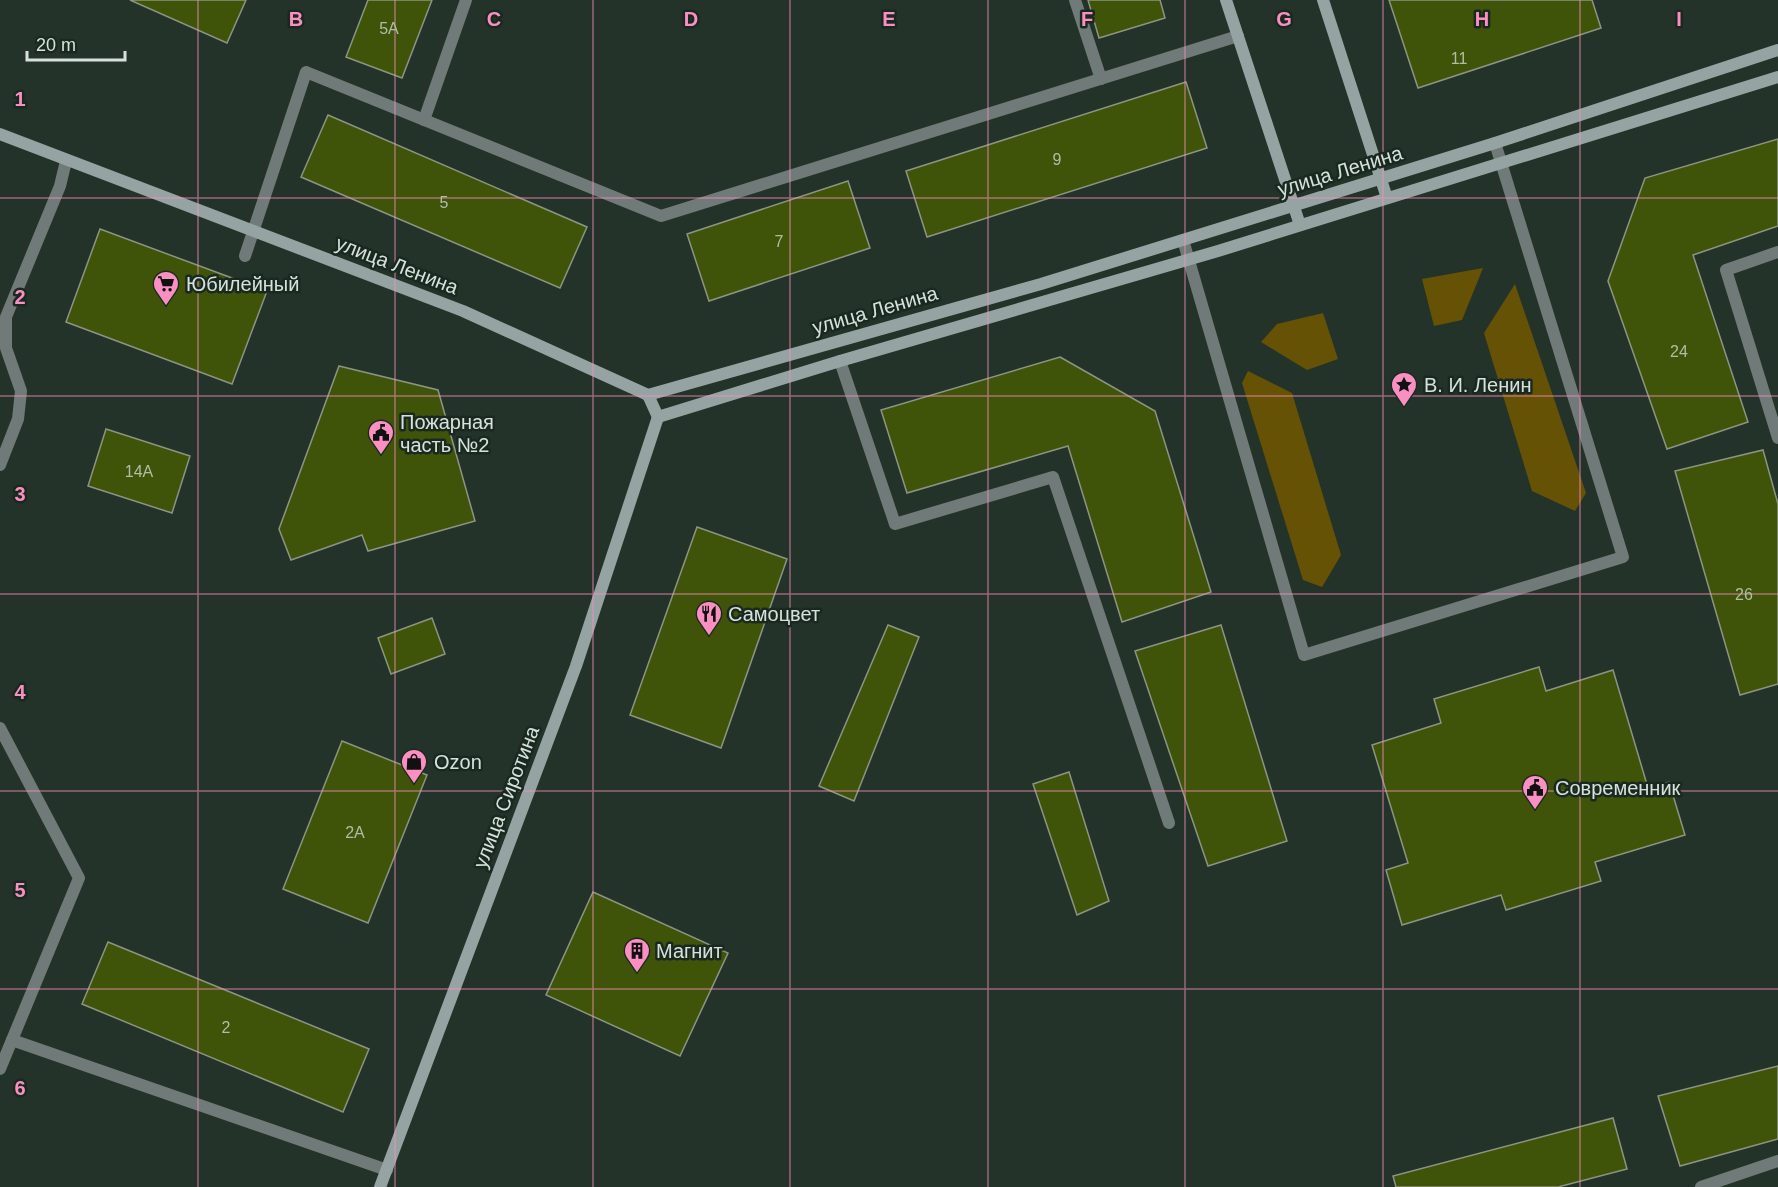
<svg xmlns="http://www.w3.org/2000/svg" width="1778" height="1187" font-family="Helvetica,sans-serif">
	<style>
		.green { fill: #665204 }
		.building { fill: #3f5409; stroke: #8d9483; stroke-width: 1.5 }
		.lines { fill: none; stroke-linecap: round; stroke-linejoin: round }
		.service { stroke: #707a79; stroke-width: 12 }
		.secondary { stroke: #95a4a3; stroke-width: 12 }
		.grid { fill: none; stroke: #fc8fc1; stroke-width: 1.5; stroke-opacity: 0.55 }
		.labels { text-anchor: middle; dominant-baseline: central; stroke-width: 5; stroke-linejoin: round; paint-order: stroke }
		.number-label { font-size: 16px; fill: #b1bea6 }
		.street-label { font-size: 20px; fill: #d7e1db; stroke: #1a2920 }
		.poi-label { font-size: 20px; fill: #d7e1db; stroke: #1a2920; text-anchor: start }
		.grid-label { font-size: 20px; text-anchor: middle; font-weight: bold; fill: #fc8fc1; stroke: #1a2920; stroke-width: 5; stroke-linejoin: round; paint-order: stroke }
	</style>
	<rect width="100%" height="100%" fill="#24332a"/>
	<!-- green -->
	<g class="green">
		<polygon points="1483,268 1462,320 1434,326 1422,279"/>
		<polygon points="1515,284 1586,493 1575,511 1532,491 1484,333"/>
		<polygon points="1323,313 1338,359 1307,370 1261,342 1277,324"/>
		<polygon points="1248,371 1292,393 1341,555 1322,587 1303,580 1242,383"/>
	</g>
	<!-- building -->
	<g class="building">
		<polygon points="130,0 246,0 227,43"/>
		<polygon points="368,0 432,0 402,78 346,57"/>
		<polygon points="1088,0 1160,0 1165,18 1099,38"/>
		<polygon points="1389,0 1592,0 1601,28 1418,88"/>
		<polygon points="1186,82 1207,148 927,237 906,171"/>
		<polygon points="328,115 587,227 560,288 301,177"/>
		<polygon points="1778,139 1778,226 1693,255 1748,422 1667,449 1608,281 1645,178"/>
		<polygon points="848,181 870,248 709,301 687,234"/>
		<polygon points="100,229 267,291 232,384 66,322"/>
		<polygon points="1060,357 1155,411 1211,592 1122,622 1068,446 907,493 881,410"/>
		<polygon points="339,366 438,390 475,521 368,551 362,535 291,560 279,529"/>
		<polygon points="106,429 190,456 172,513 88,486"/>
		<polygon points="1763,450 1778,504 1778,684 1740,695 1675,471"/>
		<polygon points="697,527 787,559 721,748 630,715"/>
		<polygon points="432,618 445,654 391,674 378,638"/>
		<polygon points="888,625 919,637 854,801 819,786"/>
		<polygon points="1221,625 1287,841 1208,866 1135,651"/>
		<polygon points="1539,667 1546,691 1613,670 1648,788 1669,782 1685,835 1595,862 1601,881 1506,910 1501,895 1402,925 1386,870 1408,863 1372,745 1441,723 1434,699"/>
		<polygon points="342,741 427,775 368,923 283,889"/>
		<polygon points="1069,772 1109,901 1077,915 1033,784"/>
		<polygon points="593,892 728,953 680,1056 546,995"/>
		<polygon points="108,942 369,1049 343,1112 82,1004"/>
		<polygon points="1778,1066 1778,1139 1680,1166 1658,1096"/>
		<polygon points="1613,1118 1627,1169 1558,1187 1396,1187 1393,1176"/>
	</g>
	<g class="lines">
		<!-- service -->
		<g class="service">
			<polyline points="1075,0 1101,79"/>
			<polyline points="424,120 466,0"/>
			<polyline points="1183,240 1304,655 1623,557 1495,143"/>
			<polyline points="1778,252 1726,270 1778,438"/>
			<polyline points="245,256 306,72 661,216 1238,36"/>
			<polyline points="840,361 895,524 1053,477 1169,823"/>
			<polyline points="0,465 18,419 21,391 6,348 6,317 60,186 66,161"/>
			<polyline points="0,728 79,878 0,1069"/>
			<polyline points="12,1040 387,1170"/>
			<polyline points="1701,1187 1778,1161"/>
		</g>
		<!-- secondary -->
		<g class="secondary">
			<polyline points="1226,0 1300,225"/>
			<polyline points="1323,0 1387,198"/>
			<polyline points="0,134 463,311 648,395 1041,284 1495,143 1778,50"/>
			<polyline points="648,395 658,417"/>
			<polyline points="658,417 840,361 1218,251 1778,77"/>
			<polyline points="380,1187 576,666 658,417"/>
		</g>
	</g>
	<!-- grid -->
	<path class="grid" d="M198,0V1187M395,0V1187M593,0V1187M790,0V1187M988,0V1187M1185,0V1187M1383,0V1187M1580,0V1187M0,198H1778M0,396H1778M0,594H1778M0,791H1778M0,989H1778"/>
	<!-- icons -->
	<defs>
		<symbol id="supermarket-pin" viewBox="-11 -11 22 30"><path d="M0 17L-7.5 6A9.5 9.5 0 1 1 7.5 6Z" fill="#fc8fc1" stroke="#1a2920"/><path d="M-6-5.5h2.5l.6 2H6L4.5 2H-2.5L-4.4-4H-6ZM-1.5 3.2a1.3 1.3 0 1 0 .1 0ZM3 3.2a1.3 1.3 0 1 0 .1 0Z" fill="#111"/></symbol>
		<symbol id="sight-pin" viewBox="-11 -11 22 30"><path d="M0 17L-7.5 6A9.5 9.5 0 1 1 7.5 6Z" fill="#fc8fc1" stroke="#1a2920"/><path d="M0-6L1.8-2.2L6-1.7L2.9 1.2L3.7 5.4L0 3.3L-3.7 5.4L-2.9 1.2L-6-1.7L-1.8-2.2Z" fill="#111"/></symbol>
		<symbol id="civic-pin" viewBox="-11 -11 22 30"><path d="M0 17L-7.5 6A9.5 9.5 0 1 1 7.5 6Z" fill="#fc8fc1" stroke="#1a2920"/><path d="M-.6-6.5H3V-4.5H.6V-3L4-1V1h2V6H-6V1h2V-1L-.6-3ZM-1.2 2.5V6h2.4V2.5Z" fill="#111"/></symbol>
		<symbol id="restaurant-pin" viewBox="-11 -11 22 30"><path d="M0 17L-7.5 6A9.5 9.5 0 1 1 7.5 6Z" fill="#fc8fc1" stroke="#1a2920"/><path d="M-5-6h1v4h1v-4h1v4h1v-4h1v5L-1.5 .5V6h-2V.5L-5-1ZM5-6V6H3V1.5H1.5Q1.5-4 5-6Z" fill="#111"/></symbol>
		<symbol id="shop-pin" viewBox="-11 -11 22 30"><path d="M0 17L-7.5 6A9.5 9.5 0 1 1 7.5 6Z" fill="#fc8fc1" stroke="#1a2920"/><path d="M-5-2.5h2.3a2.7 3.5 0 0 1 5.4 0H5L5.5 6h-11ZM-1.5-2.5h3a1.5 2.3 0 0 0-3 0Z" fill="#111"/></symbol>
		<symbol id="building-pin" viewBox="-11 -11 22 30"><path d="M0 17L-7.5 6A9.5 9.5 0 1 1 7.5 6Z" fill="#fc8fc1" stroke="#1a2920"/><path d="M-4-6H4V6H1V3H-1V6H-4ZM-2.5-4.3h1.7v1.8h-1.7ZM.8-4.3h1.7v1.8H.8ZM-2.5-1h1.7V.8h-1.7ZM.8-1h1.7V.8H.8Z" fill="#111"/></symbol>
	</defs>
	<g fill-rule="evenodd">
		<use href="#supermarket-pin" x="151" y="269" width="30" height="40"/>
		<use href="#sight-pin" x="1389" y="370" width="30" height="40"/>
		<use href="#civic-pin" x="366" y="418" width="30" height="40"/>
		<use href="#restaurant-pin" x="694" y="599" width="30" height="40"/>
		<use href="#shop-pin" x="399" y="747" width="30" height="40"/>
		<use href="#civic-pin" x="1520" y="773" width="30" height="40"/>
		<use href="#building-pin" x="622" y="936" width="30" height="40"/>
	</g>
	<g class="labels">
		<!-- number labels -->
		<g class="number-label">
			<text x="389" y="28">5А</text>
			<text x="1459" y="58">11</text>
			<text x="1057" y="159">9</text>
			<text x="444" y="202">5</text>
			<text x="779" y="241">7</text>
			<text x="1679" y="351">24</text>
			<text x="139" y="471">14А</text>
			<text x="1744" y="594">26</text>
			<text x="355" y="832">2А</text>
			<text x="226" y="1027">2</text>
		</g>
		<!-- street labels -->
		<g class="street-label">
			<text transform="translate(1340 171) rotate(-17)">улица Ленина</text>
			<text transform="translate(397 265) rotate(21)">улица Ленина</text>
			<text transform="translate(875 310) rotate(-16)">улица Ленина</text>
			<text transform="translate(506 797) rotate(-69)">улица Сиротина</text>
		</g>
		<!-- poi labels -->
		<g class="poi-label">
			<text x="186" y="284">Юбилейный</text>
			<text x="1424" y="385">В. И. Ленин</text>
			<text x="400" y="422">Пожарная<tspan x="400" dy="23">часть №2</tspan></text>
			<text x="728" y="614">Самоцвет</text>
			<text x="434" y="762">Ozon</text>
			<text x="1555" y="788">Современник</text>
			<text x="656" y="951">Магнит</text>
		</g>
	</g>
	<g class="grid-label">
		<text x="296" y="26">B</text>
		<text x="494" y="26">C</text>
		<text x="691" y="26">D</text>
		<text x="889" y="26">E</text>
		<text x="1087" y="26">F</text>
		<text x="1284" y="26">G</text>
		<text x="1482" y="26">H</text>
		<text x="1679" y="26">I</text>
		<text x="20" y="106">1</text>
		<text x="20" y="304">2</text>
		<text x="20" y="501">3</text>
		<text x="20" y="699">4</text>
		<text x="20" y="897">5</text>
		<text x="20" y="1095">6</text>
	</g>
	<!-- scale -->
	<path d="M27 51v9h98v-9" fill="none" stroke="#d7e1db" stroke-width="3"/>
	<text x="36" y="51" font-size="18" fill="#d7e1db" stroke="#1a2920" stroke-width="4.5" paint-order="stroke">20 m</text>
</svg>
